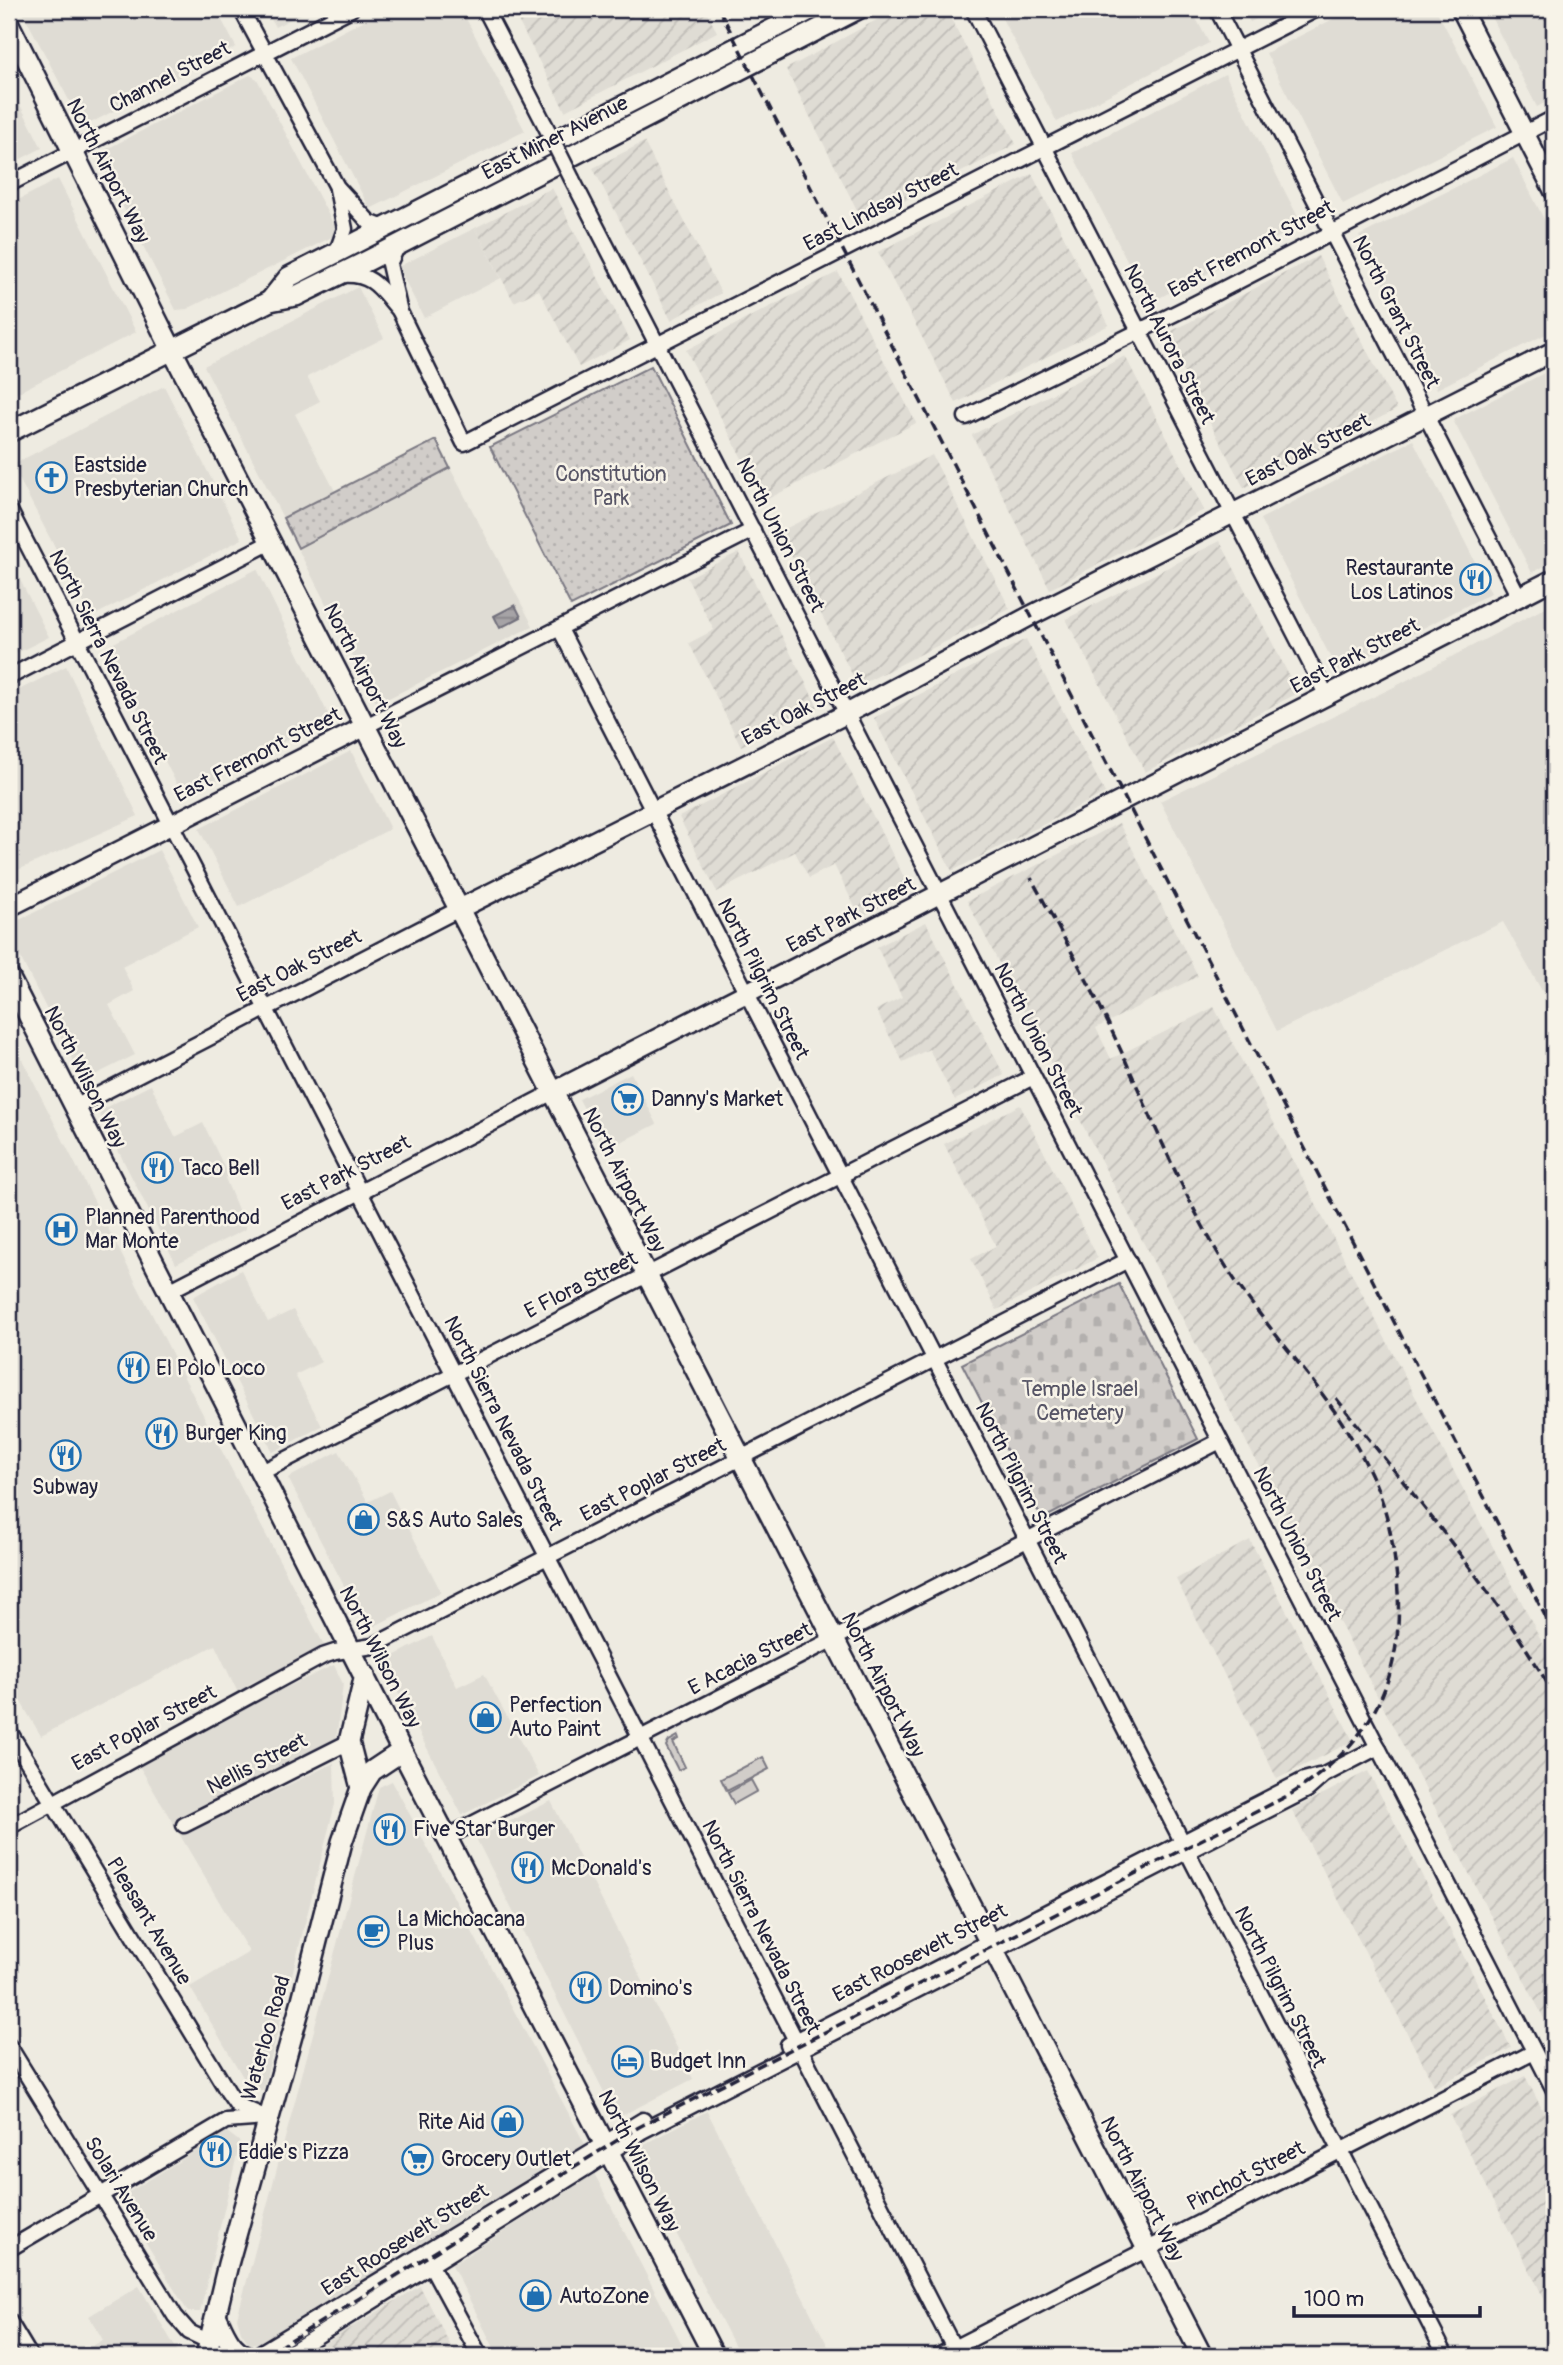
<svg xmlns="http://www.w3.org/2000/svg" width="1563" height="2365" font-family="Pangolin,sans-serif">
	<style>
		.built { fill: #dfdcd4 }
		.industrial { fill: url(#industrial-furrows) }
		.grass { fill: #d1cdc9; stroke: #7a7882; stroke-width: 2 }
		.cemetery { fill: url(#cemetery-stones); stroke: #7a7882; stroke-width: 2 }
		.park { fill: url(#park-dots); stroke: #7a7882; stroke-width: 2 }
		.water { fill: url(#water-rules); stroke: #716f7b; stroke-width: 2 }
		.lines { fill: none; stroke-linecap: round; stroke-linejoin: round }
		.minor-casing { stroke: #22223b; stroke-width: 19 }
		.tertiary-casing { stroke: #22223b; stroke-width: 23 }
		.secondary-casing { stroke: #22223b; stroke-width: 24 }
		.minor { stroke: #f7f3e8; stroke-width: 14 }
		.tertiary { stroke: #f7f3e8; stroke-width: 18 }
		.secondary { stroke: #f7f3e8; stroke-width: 19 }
		.rail { stroke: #22223b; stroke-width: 3.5; stroke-dasharray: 10 5; stroke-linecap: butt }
		.minor-bridge-casing { stroke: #22223b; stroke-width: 19; stroke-linecap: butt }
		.minor-bridge { stroke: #f7f3e8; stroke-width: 14 }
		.labels { text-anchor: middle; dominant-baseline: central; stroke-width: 5; stroke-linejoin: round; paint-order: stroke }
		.street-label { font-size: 21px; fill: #22223b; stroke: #f7f3e8 }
		.poi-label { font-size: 21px; fill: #22223b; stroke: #f7f3e8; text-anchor: start }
		.park-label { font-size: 21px; fill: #575566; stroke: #f7f3e8 }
	</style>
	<defs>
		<pattern id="industrial-furrows" width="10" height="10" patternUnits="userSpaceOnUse" patternTransform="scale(1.75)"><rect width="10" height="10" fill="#dfdcd4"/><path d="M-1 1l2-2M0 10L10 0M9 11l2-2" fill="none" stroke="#bfbcb7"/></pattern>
		<pattern id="cemetery-stones" width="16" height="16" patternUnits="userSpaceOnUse" patternTransform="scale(1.75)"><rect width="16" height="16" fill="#d1cdc9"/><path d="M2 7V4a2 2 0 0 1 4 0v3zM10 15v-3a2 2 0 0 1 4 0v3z" fill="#b3b0ae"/></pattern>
		<pattern id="park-dots" width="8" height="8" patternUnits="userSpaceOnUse" patternTransform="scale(1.75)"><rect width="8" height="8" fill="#d1cdc9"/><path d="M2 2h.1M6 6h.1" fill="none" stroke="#b3b0ae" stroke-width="1.8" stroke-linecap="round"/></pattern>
		<pattern id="water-rules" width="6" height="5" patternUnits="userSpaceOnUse" patternTransform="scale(1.75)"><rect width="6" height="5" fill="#a6a3a6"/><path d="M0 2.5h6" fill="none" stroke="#878488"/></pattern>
	</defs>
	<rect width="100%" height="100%" fill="#eeebe1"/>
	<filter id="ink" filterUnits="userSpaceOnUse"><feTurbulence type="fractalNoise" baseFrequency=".0143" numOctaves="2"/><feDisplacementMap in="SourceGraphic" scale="14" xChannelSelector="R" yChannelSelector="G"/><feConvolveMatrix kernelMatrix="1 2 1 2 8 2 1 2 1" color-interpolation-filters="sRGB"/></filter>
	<g filter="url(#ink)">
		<!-- built -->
		<g class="built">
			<polygon points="21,9 216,9 236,47 83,127"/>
			<polygon points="266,9 311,9 275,27"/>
			<polygon points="386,9 461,9 525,131 370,209 291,58"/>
			<polygon points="997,9 1191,9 1209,43 1057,122"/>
			<polygon points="1243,9 1277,9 1250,22"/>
			<polygon points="1353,9 1436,9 1497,127 1343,204 1266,53"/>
			<polygon points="1487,9 1554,9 1554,98 1537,107"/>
			<polygon points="1225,74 1302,225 1149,303 1072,153"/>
			<polygon points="250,75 257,79 337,231 330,238 187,309 176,310 98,158 99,153"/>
			<polygon points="9,83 42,148 9,165"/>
			<polygon points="1513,158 1554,239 1554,330 1437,389 1359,236"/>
			<polygon points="58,179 136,332 9,397 9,205"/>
			<polygon points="475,228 501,278 424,318 398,267"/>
			<polygon points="358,287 384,338 307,377 320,401 295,414 335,491 283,518 204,366"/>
			<polygon points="1554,368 1554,561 1532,573 1453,420"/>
			<polygon points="164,386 242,539 91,617 12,465"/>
			<polygon points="1413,440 1491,593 1338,672 1260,519"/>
			<polygon points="450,468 533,626 377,704 298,549"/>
			<polygon points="9,558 49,637 9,657"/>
			<polygon points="257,569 329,716 184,798 106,647"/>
			<polygon points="1554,603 1554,1012 1503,922 1277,1031 1160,801 1394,687"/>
			<polygon points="66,666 138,816 9,874 9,695"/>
			<polygon points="351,751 390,829 239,907 199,829"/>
			<polygon points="159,850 198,927 122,966 134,991 109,1005 135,1055 83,1081 9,935 9,925"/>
			<polygon points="9,1034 216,1440 325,1647 249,1684 252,1691 240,1697 215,1645 41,1736 9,1682"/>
			<polygon points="631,1073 657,1124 605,1150 579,1099"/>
			<polygon points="151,1085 175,1137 203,1123 228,1175 225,1178 246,1229 176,1264 98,1111"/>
			<polygon points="241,1270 268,1322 293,1310 321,1362 295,1375 322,1426 273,1452 193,1297"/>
			<polygon points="339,1451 368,1502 390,1491 441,1592 367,1630 288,1478"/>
			<polygon points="432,1636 457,1687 484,1674 539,1776 462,1815 382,1662"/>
			<polygon points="334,1665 343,1684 336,1741 179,1818 188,1833 334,1763 335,1804 263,2090 250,2089 190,1987 249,1952 135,1759"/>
			<polygon points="392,1781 588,2150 264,2342 249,2344 241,2332 237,2318 379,1787"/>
			<polygon points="551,1801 693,2079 617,2118 476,1838"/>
			<polygon points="707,2111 833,2356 740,2356 633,2150"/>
			<polygon points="227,2132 240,2142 200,2312 188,2312 119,2198"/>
			<polygon points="594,2173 688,2356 498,2356 452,2265"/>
			<polygon points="139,2286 178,2352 177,2356 75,2356 103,2340 89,2316"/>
		</g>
		<!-- industrial -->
		<g class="industrial">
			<polygon points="512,9 705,9 717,32 565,111"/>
			<polygon points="897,9 946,9 1016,144 863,222 786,69"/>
			<polygon points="644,142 721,293 671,320 593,168"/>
			<polygon points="1032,174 1109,325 956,403 878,252"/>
			<polygon points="552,188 630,340 579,367 539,290 514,302 475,228"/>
			<polygon points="1318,256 1397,409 1244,488 1164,335"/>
			<polygon points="838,272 916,423 764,501 686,350"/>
			<polygon points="1125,356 1204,510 1050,589 972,435"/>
			<polygon points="932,455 1010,609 858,686 779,532"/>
			<polygon points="1220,541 1298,693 1145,772 1066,619"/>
			<polygon points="739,552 818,707 741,746 689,643 714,630 687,578"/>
			<polygon points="1026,639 1105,793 952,871 874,718"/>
			<polygon points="833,737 911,891 860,917 834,865 809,878 795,852 717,892 679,817"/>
			<polygon points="1119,823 1198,976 1096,1028 1111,1059 1214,1007 1554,1665 1554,2038 967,901"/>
			<polygon points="926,922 1004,1075 955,1100 929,1049 903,1062 876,1010 902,997 877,947"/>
			<polygon points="1020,1105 1098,1258 997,1310 971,1259 996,1246 944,1144"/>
			<polygon points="1250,1540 1353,1741 1277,1779 1176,1579"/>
			<polygon points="1368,1771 1511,2048 1435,2087 1292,1810"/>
			<polygon points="1525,2076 1554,2132 1554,2318 1450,2115"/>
			<polygon points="420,2286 456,2356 304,2356"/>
		</g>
		<!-- grass -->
		<g class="grass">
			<polygon points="678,1736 679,1739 673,1742 685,1767 678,1770 666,1746 669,1741"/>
			<polygon points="763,1757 769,1769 727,1791 721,1779"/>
			<polygon points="751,1780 757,1791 734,1804 728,1793"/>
		</g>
		<!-- cemetery -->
		<polygon class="cemetery" points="1119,1284 1198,1439 1042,1519 962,1364"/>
		<!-- park -->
		<g class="park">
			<polygon points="651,366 731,525 571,606 490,447"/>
			<polygon points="436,440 450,468 298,548 283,518"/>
		</g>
		<!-- water -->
		<polygon class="water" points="515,605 521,617 500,628 494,616"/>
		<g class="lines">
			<defs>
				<g id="minor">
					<polyline points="241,9 337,187 369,222 379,226 390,226"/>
					<polyline points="485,9 545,125"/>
					<polyline points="973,9 1327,696"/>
					<polyline points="1217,9 1519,597"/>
					<polyline points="572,179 1554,2090"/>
					<polyline points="9,184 351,9"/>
					<polyline points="398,245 389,264 400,312 464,443 1317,9"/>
					<polyline points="336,254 345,229 337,189"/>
					<path d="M343,275C374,273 381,290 399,310"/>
					<polyline points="966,417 1196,303 1554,118"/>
					<polyline points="9,509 958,2356"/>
					<polyline points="560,629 1446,2356"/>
					<polyline points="9,677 271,542"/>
					<polyline points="366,726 753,530"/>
					<polyline points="75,1107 459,909"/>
					<polyline points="169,1291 553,1092"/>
					<polyline points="260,1473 1033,1077"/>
					<polyline points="9,1731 228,2092 237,2105 267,2118"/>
					<polyline points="184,1825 349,1742"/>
					<polyline points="9,1827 323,1656 335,1652 373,1646 1128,1260"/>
					<polyline points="447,1837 1220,1441"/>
					<polyline points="788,2045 1304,1780 1319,1776"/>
					<polyline points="9,2046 175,2316 189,2332 210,2342"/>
					<polyline points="9,2249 226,2121 266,2118"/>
					<polyline points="428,2260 480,2356"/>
					<polyline points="9,2321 30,2356"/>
					<polyline points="255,2356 643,2120"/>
					<polyline points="285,2356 589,2166 642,2131 1307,1790 1324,1775 1378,1747"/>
					<polyline points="938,2356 1534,2052"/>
				</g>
				<g id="tertiary">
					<polyline points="1461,9 1554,191"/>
					<polyline points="9,907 366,726"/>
					<polyline points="459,909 848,713 1030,616 1554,351"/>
					<polyline points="553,1092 1554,579"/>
				</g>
				<g id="secondary">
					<polyline points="9,24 172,350 1202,2356"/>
					<polyline points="270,301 289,277 812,9"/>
					<polyline points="9,432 270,301 296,296 369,260 858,9"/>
					<polyline points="9,977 402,1751 714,2356"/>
					<polyline points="361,1788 349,1742 365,1675"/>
					<path d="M216,2315C224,2332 229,2348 247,2356"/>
					<polyline points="206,2356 228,2264 302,2000 342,1842 361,1788 372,1771 402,1751"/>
				</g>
			</defs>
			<!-- minor casing -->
			<use href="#minor" class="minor-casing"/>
			<!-- tertiary casing -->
			<use href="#tertiary" class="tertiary-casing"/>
			<!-- secondary casing -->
			<use href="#secondary" class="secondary-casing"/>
			<!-- minor -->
			<use href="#minor" class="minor"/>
			<!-- tertiary -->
			<use href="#tertiary" class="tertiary"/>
			<!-- secondary -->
			<use href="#secondary" class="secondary"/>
			<!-- rail -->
			<g class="rail">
				<polyline points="719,9 1554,1633"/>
				<path d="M1336,1398C1412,1494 1494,1588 1554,1695"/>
				<path d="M265,2356L639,2127L1291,1794C1377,1740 1408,1670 1396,1570C1389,1511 1379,1483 1348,1432C1308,1367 1252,1314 1215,1248C1173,1175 1144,1098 1108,1023C1085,974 1057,926 1031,878"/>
			</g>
			<defs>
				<polyline id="minor-bridge" points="545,125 572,179"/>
			</defs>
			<!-- minor-bridge casing -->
			<use href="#minor-bridge" class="minor-bridge-casing"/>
			<!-- minor-bridge -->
			<use href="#minor-bridge" class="minor-bridge"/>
		</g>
	</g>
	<!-- icons -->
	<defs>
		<symbol id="church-ring" viewBox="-11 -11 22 22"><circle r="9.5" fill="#f7f3e8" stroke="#1f6fb2" stroke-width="1.5"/><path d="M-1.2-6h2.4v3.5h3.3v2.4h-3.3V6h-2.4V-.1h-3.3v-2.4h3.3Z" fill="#1f6fb2"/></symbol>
		<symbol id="restaurant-ring" viewBox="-11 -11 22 22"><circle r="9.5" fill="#f7f3e8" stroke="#1f6fb2" stroke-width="1.5"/><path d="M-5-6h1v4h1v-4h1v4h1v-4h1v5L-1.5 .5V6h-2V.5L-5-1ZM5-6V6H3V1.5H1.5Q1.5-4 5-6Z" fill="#1f6fb2"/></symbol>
		<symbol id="supermarket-ring" viewBox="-11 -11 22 22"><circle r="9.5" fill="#f7f3e8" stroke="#1f6fb2" stroke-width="1.5"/><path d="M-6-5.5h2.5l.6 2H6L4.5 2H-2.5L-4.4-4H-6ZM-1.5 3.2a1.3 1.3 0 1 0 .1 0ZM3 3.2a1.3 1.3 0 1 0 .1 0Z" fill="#1f6fb2"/></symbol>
		<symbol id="hospital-ring" viewBox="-11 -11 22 22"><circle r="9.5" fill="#f7f3e8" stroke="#1f6fb2" stroke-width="1.5"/><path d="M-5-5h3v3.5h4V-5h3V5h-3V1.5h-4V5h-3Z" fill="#1f6fb2"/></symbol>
		<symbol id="shop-ring" viewBox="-11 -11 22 22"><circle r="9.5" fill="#f7f3e8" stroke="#1f6fb2" stroke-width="1.5"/><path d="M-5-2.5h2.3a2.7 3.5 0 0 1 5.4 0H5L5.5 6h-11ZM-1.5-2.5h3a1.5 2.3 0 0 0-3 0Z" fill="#1f6fb2"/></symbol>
		<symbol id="cafe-ring" viewBox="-11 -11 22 22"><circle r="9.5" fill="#f7f3e8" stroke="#1f6fb2" stroke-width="1.5"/><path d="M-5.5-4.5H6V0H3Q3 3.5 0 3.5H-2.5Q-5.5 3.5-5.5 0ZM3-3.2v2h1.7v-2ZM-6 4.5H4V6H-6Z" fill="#1f6fb2"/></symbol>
		<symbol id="hotel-ring" viewBox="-11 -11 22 22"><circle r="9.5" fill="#f7f3e8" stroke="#1f6fb2" stroke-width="1.5"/><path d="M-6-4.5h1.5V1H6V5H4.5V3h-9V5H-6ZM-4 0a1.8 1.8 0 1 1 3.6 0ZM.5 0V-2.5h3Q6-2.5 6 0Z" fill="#1f6fb2"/></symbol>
	</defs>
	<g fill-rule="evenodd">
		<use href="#church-ring" x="34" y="460" width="35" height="35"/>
		<use href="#restaurant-ring" x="1458" y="562" width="35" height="35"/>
		<use href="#supermarket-ring" x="610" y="1082" width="35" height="35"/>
		<use href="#restaurant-ring" x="140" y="1150" width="35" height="35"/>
		<use href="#hospital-ring" x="44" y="1212" width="35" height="35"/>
		<use href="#restaurant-ring" x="116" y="1350" width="35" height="35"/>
		<use href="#restaurant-ring" x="144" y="1416" width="35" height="35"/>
		<use href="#restaurant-ring" x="48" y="1438" width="35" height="35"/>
		<use href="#shop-ring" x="346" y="1502" width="35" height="35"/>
		<use href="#shop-ring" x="468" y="1700" width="35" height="35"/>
		<use href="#restaurant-ring" x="372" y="1812" width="35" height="35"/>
		<use href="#restaurant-ring" x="510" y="1850" width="35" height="35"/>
		<use href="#cafe-ring" x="356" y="1914" width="35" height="35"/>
		<use href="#restaurant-ring" x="568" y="1970" width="35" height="35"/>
		<use href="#hotel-ring" x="610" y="2044" width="35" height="35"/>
		<use href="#shop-ring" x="490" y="2104" width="35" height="35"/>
		<use href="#restaurant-ring" x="198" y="2134" width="35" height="35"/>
		<use href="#supermarket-ring" x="400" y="2142" width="35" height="35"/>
		<use href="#shop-ring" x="518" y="2278" width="35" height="35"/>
	</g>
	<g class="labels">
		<!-- street labels -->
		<g class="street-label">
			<text transform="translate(170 77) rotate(-27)">Channel Street</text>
			<text transform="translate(555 138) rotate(-27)">East Miner Avenue</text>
			<text transform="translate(108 171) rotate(63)">North Airport Way</text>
			<text transform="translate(881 207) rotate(-27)">East Lindsay Street</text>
			<text transform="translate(1251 249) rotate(-28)">East Fremont Street</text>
			<text transform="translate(1396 312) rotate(63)">North Grant Street</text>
			<text transform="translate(1169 344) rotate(63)">North Aurora Street</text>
			<text transform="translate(1308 450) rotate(-27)">East Oak Street</text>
			<text transform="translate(780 535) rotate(63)">North Union Street</text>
			<text transform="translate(1355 656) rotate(-27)">East Park Street</text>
			<text transform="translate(108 657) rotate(63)">North Sierra Nevada Street</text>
			<text transform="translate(365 676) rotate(63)">North Airport Way</text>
			<text transform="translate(804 709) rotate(-27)">East Oak Street</text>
			<text transform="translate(258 755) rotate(-27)">East Fremont Street</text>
			<text transform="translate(851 915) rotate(-27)">East Park Street</text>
			<text transform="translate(299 966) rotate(-27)">East Oak Street</text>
			<text transform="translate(763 979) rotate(63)">North Pilgrim Street</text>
			<text transform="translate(1038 1040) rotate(63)">North Union Street</text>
			<text transform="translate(85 1077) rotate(63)">North Wilson Way</text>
			<text transform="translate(346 1173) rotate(-27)">East Park Street</text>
			<text transform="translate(624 1180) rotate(63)">North Airport Way</text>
			<text transform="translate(581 1285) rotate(-27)">E Flora Street</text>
			<text transform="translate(503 1423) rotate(63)">North Sierra Nevada Street</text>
			<text transform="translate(653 1480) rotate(-27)">East Poplar Street</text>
			<text transform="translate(1021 1483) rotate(63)">North Pilgrim Street</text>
			<text transform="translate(1297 1544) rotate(63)">North Union Street</text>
			<text transform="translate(380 1657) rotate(63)">North Wilson Way</text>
			<text transform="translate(750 1659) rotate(-27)">E Acacia Street</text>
			<text transform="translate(883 1685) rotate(63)">North Airport Way</text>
			<text transform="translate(144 1728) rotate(-28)">East Poplar Street</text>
			<text transform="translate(257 1764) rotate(-27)">Nellis Street</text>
			<text transform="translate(149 1921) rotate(59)">Pleasant Avenue</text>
			<text transform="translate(761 1927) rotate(63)">North Sierra Nevada Street</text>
			<text transform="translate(920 1953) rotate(-27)">East Roosevelt Street</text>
			<text transform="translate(1280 1987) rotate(63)">North Pilgrim Street</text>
			<text transform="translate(266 2038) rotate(-74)">Waterloo Road</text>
			<text transform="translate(639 2161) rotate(63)">North Wilson Way</text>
			<text transform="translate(1246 2176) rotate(-27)">Pinchot Street</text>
			<text transform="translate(121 2189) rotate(58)">Solari Avenue</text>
			<text transform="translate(1142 2189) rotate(63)">North Airport Way</text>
			<text transform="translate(405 2240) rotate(-32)">East Roosevelt Street</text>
		</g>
		<!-- poi labels -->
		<g class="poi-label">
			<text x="74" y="465">Eastside<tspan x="74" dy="24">Presbyterian Church</tspan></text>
			<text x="1453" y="568" text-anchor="end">Restaurante<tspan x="1453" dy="24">Los Latinos</tspan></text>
			<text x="651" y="1099">Danny's Market</text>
			<text x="181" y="1168">Taco Bell</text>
			<text x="85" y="1217">Planned Parenthood<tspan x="85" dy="24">Mar Monte</tspan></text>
			<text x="156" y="1368">El Polo Loco</text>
			<text x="185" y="1433">Burger King</text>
			<text x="65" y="1487" text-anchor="middle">Subway</text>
			<text x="386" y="1520">S&amp;S Auto Sales</text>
			<text x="509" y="1705">Perfection<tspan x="509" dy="24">Auto Paint</tspan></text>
			<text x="413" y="1829">Five Star Burger</text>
			<text x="551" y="1868">McDonald's</text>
			<text x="397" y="1919">La Michoacana<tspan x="397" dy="24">Plus</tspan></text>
			<text x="609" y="1988">Domino's</text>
			<text x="650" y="2061">Budget Inn</text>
			<text x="485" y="2122" text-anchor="end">Rite Aid</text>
			<text x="238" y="2152">Eddie's Pizza</text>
			<text x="441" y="2159">Grocery Outlet</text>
			<text x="559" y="2296">AutoZone</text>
		</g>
		<!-- park labels -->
		<g class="park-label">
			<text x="611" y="474">Constitution<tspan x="611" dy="24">Park</tspan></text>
			<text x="1080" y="1389">Temple Israel<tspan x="1080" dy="24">Cemetery</tspan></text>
		</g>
	</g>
	<!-- margin -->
	<rect width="1563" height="2365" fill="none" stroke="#f7f3e8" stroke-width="35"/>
	<rect x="18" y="18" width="1528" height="2330" fill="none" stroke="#22223b" stroke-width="2.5" filter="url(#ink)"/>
	<!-- scale -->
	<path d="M1294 2306v10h186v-10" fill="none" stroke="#22223b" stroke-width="3.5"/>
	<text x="1304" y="2306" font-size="21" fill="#22223b" stroke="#f7f3e8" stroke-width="5" paint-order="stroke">100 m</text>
</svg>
